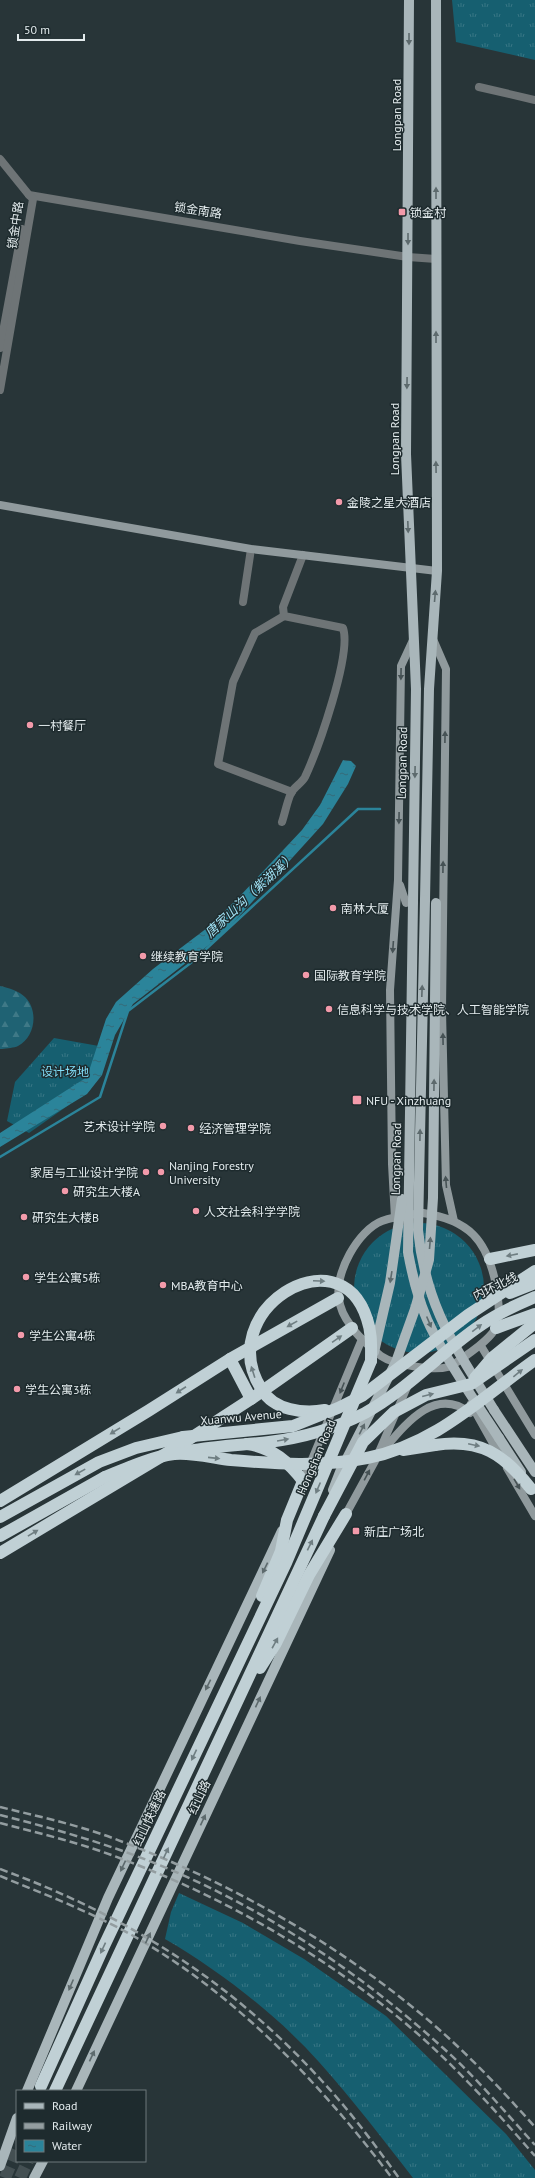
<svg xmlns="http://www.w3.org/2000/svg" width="535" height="2178" font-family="'PT Sans','Noto Sans SC',sans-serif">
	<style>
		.grass { fill: url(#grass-tufts) }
		.forest { fill: url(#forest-firs) }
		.water { fill: url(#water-ripples) }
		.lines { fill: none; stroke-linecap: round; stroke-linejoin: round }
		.stream { stroke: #2b849a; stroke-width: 2.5 }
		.highway-tunnel { stroke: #445053; stroke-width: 12; stroke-dasharray: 12 6; stroke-linecap: butt }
		.street { stroke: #6e7476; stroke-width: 8 }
		.secondary { stroke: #909a9d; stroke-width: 8 }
		.primary { stroke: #a9b6ba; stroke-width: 10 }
		.highway { stroke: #c0d0d5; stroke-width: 12 }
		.rail { stroke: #939da0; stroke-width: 2.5; stroke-dasharray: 8 4; stroke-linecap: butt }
		.primary-bridge { stroke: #a9b6ba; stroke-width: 10 }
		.highway-bridge { stroke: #c0d0d5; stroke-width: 12 }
		.oneway { fill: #5d6a6d }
		.oneway2 { fill: #465255 }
		.oneway3 { fill: #6f7e82 }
		.poi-dot { fill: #f39aaa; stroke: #1e2b2e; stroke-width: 1.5 }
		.labels { text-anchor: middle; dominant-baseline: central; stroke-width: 3; stroke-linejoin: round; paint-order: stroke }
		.street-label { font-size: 12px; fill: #e3ebed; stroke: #1e2b2e }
		.poi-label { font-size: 12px; fill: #e3ebed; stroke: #1e2b2e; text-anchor: start }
		.park-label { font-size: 12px; fill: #82def8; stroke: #1e2b2e }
		.water-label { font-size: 13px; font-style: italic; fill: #a1e3f6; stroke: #1e2b2e }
	</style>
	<defs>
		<pattern id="grass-tufts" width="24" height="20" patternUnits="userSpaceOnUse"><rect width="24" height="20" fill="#165f70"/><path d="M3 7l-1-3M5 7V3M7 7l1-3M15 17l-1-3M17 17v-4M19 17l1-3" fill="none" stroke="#387685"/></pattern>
		<pattern id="forest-firs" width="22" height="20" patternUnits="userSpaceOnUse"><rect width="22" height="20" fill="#1f6273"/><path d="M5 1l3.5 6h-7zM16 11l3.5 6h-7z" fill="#3f7987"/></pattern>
		<pattern id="water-ripples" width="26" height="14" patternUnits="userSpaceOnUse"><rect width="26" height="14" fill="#2b849a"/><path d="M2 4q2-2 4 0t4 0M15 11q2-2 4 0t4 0" fill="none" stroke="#356b79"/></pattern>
	</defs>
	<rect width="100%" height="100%" fill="#283538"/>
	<!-- grass -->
	<g class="grass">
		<polygon points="452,0 535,0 535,60 456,42"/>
		<polygon points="54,1038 110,1048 90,1090 29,1133 7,1121 15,1082"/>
		<circle cx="419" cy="1288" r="65"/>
		<path d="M179,1893L243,1923L304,1959L386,2016L506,2134L535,2170V2178H413C383,2139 352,2099 319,2062C277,2015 220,1971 165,1939L171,1912Z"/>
	</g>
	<!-- forest -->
	<path class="forest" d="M0,986C9,988 19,991 25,997C39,1011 35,1037 18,1046C14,1048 7,1048 2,1049H0Z"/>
	<!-- water -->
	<polygon class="water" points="343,760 351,761 356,766 348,784 323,824 223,934 133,1004 115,1035 102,1075 87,1094 0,1147 0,1133 84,1079 89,1071 106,1019 116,1002 153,969 211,925 240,896 302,830 320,805"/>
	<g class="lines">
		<!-- stream -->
		<polyline class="stream" points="0,1157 100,1097 128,1011 192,962 358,809 380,809"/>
		<!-- highway-tunnel -->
		<g class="highway-tunnel">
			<polyline points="5,2178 17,2149"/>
			<polyline points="20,2178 28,2161"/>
		</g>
		<!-- street -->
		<g class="street">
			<polyline points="479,87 535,100"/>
			<polyline points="0,159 29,195 300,241 408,257 436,259"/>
			<polyline points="0,348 22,229"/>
			<polyline points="0,390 33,199 29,195"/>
			<polyline points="243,602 251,549"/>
			<polyline points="284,616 255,633 233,682 218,764 292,792"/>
			<path d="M282,822C285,813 287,802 291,793C294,787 302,783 305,777C318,749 352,654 343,628L284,616L283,607L303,555"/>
		</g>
		<!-- secondary -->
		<g class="secondary">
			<polyline points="0,505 251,549 437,571"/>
			<polyline points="433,639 446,669 442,1011 446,1185 454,1221"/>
			<polyline points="400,885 406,903"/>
			<path d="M423,1213C469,1220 487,1240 496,1285C498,1299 501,1313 496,1327C493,1335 478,1347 471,1352C464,1357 456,1364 448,1367C433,1371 394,1365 381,1356C371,1348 358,1337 351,1326C345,1318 340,1309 339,1299C334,1274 358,1230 382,1221C395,1216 410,1215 423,1213Z"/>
			<polyline points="395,1218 392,1164 390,990 398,880 401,666 414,638"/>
			<polyline points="481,1346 535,1435"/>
			<polyline points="471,1404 500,1456"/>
			<path d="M380,1454C402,1429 433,1384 470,1413"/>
			<polyline points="507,1468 535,1516"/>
			<polyline points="303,1481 362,1339"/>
			<polyline points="346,1514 375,1461 408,1385"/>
		</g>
		<!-- primary -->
		<g class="primary">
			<polyline points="409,0 406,454 416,689 413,902"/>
			<polyline points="425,900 429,689 437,571 436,0"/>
			<polyline points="494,1410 535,1472"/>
			<polyline points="499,1438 521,1472"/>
			<polyline points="27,2091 108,1898 282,1531"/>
			<polyline points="76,2091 330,1550"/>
			<polyline points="0,2166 17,2118"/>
			<polyline points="34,2178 43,2161"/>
		</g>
		<!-- highway -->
		<g class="highway">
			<polyline points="490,1259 535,1250"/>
			<polyline points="496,1328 535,1314"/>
			<polyline points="230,1359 251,1399"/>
			<path d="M247,1444C272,1447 289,1462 303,1481L287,1520L281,1551L262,1596"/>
			<polyline points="403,1450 435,1445"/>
			<polyline points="0,1501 148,1411 230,1359 338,1298"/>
			<polyline points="0,1517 99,1462 136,1448 183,1437"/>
			<polyline points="0,1536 105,1477"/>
			<polyline points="0,1553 177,1447 251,1399 352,1328"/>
			<polyline points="260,1668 276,1643 309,1575 346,1514"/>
			<polyline points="41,2086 104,1946 286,1563 371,1361"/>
			<polyline points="55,2091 324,1516"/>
		</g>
		<!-- rail -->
		<g class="rail">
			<path d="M0,1807C41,1817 83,1826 123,1842C232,1884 337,1943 427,2019C466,2052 501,2089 535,2127"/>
			<path d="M0,1815C40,1825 79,1836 117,1849C238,1891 348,1962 442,2047C476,2077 505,2112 535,2145"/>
			<path d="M0,1823C38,1833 77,1842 114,1856C212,1892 302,1942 384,2006C440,2049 489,2103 535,2156"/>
			<path d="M0,1869C126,1915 231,1981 322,2081C350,2111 375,2145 399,2178"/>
			<path d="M0,1876C44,1894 88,1911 130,1934C236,1994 319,2082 392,2178"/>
		</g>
		<!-- primary-bridge -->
		<g class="primary-bridge">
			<path d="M425,900L418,1230C426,1308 455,1346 494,1410"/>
			<path d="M413,902L408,1252C413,1280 420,1308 434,1334C453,1370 477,1404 499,1438"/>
			<polyline points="374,1352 390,1283 402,1199"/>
			<polyline points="333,1490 340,1472 396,1362 415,1309 429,1260 433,1198 436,903"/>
		</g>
		<!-- highway-bridge -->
		<g class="highway-bridge">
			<polyline points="510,1293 535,1283"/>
			<polyline points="475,1378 492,1358 535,1323"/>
			<path d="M325,1410C303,1414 274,1410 262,1390C211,1312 339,1231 367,1319C372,1333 371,1347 371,1361"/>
			<polyline points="183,1437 293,1426 338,1408 362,1396 468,1315 535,1271"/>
			<path d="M435,1445C480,1438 504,1454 531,1489"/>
			<path d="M188,1451C216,1446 241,1445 269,1442C301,1438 336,1428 365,1413C407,1390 441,1352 481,1325C498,1313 516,1305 535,1297"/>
			<path d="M105,1477C127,1468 151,1457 174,1454C190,1452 214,1458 231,1460C277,1464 322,1467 367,1458C435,1445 481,1398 535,1360"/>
			<polyline points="324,1516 363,1442 394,1412 426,1395 471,1384 535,1340"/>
		</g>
	</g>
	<!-- one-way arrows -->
	<defs><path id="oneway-solid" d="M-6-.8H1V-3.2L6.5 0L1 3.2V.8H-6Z"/></defs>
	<g class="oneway">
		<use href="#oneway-solid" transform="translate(409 39) rotate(90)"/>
		<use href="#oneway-solid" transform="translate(436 193) rotate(-90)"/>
		<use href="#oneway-solid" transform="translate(408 239) rotate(90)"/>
		<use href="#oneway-solid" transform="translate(436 337) rotate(-90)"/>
		<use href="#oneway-solid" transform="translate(407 383) rotate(91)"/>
		<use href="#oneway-solid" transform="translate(436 467) rotate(-91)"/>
		<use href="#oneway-solid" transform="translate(408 527) rotate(88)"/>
		<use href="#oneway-solid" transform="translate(435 596) rotate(-85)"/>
		<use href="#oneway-solid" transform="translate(415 772) rotate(91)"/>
		<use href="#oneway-solid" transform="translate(422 991) rotate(-88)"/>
		<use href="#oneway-solid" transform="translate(434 1085) rotate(-89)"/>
		<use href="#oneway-solid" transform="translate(420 1135) rotate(-89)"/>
		<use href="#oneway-solid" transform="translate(430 1243) rotate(-85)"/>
		<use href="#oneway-solid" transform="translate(391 1277) rotate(99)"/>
		<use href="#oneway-solid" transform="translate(429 1322) rotate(67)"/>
		<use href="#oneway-solid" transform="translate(362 1429) rotate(-63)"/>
		<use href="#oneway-solid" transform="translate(265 1568) rotate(116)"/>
		<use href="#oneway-solid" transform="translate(208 1685) rotate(116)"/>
		<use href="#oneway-solid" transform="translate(258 1702) rotate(-65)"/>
		<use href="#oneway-solid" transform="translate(203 1820) rotate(-65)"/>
		<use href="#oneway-solid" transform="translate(123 1866) rotate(115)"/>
		<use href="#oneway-solid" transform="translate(148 1938) rotate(-65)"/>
		<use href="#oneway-solid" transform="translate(71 1985) rotate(113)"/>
		<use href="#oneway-solid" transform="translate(92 2056) rotate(-65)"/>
	</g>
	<g class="oneway2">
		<use href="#oneway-solid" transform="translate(401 674) rotate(91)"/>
		<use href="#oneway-solid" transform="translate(445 737) rotate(-89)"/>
		<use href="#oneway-solid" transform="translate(399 818) rotate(91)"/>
		<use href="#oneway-solid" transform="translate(443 867) rotate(-89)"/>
		<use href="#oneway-solid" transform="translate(393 947) rotate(94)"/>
		<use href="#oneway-solid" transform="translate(443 1039) rotate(-91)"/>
		<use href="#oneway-solid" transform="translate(446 1182) rotate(-95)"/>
		<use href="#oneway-solid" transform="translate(342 1388) rotate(112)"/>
		<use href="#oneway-solid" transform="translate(367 1475) rotate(-62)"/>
		<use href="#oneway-solid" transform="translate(517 1484) rotate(60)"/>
	</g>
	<g class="oneway3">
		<use href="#oneway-solid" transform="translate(512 1255) rotate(169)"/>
		<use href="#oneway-solid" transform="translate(319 1281) rotate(3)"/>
		<use href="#oneway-solid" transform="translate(292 1324) rotate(151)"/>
		<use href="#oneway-solid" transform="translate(477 1328) rotate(-37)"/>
		<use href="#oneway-solid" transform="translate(337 1339) rotate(-35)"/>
		<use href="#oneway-solid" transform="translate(253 1372) rotate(-108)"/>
		<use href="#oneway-solid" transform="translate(518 1373) rotate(-39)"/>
		<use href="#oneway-solid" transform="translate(181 1390) rotate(147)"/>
		<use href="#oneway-solid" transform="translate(428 1395) rotate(-14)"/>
		<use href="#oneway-solid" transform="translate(115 1431) rotate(148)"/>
		<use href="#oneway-solid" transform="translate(283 1440) rotate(-10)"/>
		<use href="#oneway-solid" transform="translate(474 1445) rotate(12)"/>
		<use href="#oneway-solid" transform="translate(214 1458) rotate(6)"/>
		<use href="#oneway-solid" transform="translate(80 1472) rotate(151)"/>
		<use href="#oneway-solid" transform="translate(318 1488) rotate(113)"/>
		<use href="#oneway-solid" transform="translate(33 1533) rotate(-31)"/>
		<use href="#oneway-solid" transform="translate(310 1545) rotate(-64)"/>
		<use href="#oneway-solid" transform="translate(275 1643) rotate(-61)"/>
		<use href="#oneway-solid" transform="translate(194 1755) rotate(115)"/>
		<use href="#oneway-solid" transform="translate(166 1853) rotate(-65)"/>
		<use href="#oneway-solid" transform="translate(103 1948) rotate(115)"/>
	</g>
	<!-- markers -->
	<g class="poi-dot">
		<rect x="398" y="208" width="8" height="8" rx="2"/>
		<circle cx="339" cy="502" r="4"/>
		<circle cx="30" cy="725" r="4"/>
		<circle cx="333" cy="908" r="4"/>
		<circle cx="143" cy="956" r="4"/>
		<circle cx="306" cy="975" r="4"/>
		<circle cx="329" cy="1009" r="4"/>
		<rect x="352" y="1095" width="10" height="10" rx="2"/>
		<circle cx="163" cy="1126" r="4"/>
		<circle cx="191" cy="1128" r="4"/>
		<circle cx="146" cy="1172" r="4"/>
		<circle cx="161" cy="1172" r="4"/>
		<circle cx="65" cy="1191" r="4"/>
		<circle cx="196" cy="1211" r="4"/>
		<circle cx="24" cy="1217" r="4"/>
		<circle cx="26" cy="1277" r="4"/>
		<circle cx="163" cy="1285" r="4"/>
		<circle cx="21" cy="1335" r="4"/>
		<circle cx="17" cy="1389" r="4"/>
		<rect x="352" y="1527" width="8" height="8" rx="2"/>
	</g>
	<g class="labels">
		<!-- street labels -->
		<g class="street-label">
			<text transform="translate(396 115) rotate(-90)">Longpan Road</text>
			<text transform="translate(198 210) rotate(9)">锁金南路</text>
			<text transform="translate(15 225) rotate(-82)">锁金中路</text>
			<text transform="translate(394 439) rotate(-90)">Longpan Road</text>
			<text transform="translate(402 763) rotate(-89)">Longpan Road</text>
			<text transform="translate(396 1159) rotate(-89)">Longpan Road</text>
			<text transform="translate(495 1286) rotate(-26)">内环北线</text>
			<text transform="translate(241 1417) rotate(-5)">Xuanwu Avenue</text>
			<text transform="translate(316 1457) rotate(-67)">Hongshan Road</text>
			<text transform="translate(199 1797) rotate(-65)">红山路</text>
			<text transform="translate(149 1818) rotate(-65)">红山快速路</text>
		</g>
		<!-- poi labels -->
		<g class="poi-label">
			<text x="410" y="212">锁金村</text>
			<text x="347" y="502">金陵之星大酒店</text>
			<text x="38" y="725">一村餐厅</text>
			<text x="341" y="908">南林大厦</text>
			<text x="151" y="956">继续教育学院</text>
			<text x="314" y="975">国际教育学院</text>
			<text x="337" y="1009">信息科学与技术学院、人工智能学院</text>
			<text x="366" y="1100">NFU - Xinzhuang</text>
			<text x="155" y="1126" text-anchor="end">艺术设计学院</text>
			<text x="199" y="1128">经济管理学院</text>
			<text x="169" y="1165">Nanjing Forestry<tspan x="169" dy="14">University</tspan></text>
			<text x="138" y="1172" text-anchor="end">家居与工业设计学院</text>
			<text x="73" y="1191">研究生大楼A</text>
			<text x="204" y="1211">人文社会科学学院</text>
			<text x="32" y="1217">研究生大楼B</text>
			<text x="34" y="1277">学生公寓5栋</text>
			<text x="171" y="1285">MBA教育中心</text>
			<text x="29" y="1335">学生公寓4栋</text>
			<text x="25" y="1389">学生公寓3栋</text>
			<text x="364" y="1531">新庄广场北</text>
		</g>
		<!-- park labels -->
		<g class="park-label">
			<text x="65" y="1071">设计场地</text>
		</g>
		<!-- water labels -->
		<g class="water-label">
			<text transform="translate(250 895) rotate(-43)">唐家山沟（紫湖溪）</text>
		</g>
	</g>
	<!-- legend -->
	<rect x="16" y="2090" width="130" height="72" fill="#1e2b2e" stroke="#6d787a"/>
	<rect x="24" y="2103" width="20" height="6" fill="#a9b6ba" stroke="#6d787a"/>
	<text x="52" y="2110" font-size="12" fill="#e3ebed">Road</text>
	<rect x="24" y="2123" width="20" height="6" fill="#939da0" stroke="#6d787a"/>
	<text x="52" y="2130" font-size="12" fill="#e3ebed">Railway</text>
	<rect x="24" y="2140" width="20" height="12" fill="url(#water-ripples)" stroke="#6d787a"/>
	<text x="52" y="2150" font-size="12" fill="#e3ebed">Water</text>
	<!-- scale -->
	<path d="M18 34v6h66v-6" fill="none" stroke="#e3ebed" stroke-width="2"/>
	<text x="24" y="34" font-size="12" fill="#e3ebed" stroke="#1e2b2e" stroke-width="3" paint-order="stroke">50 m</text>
</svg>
